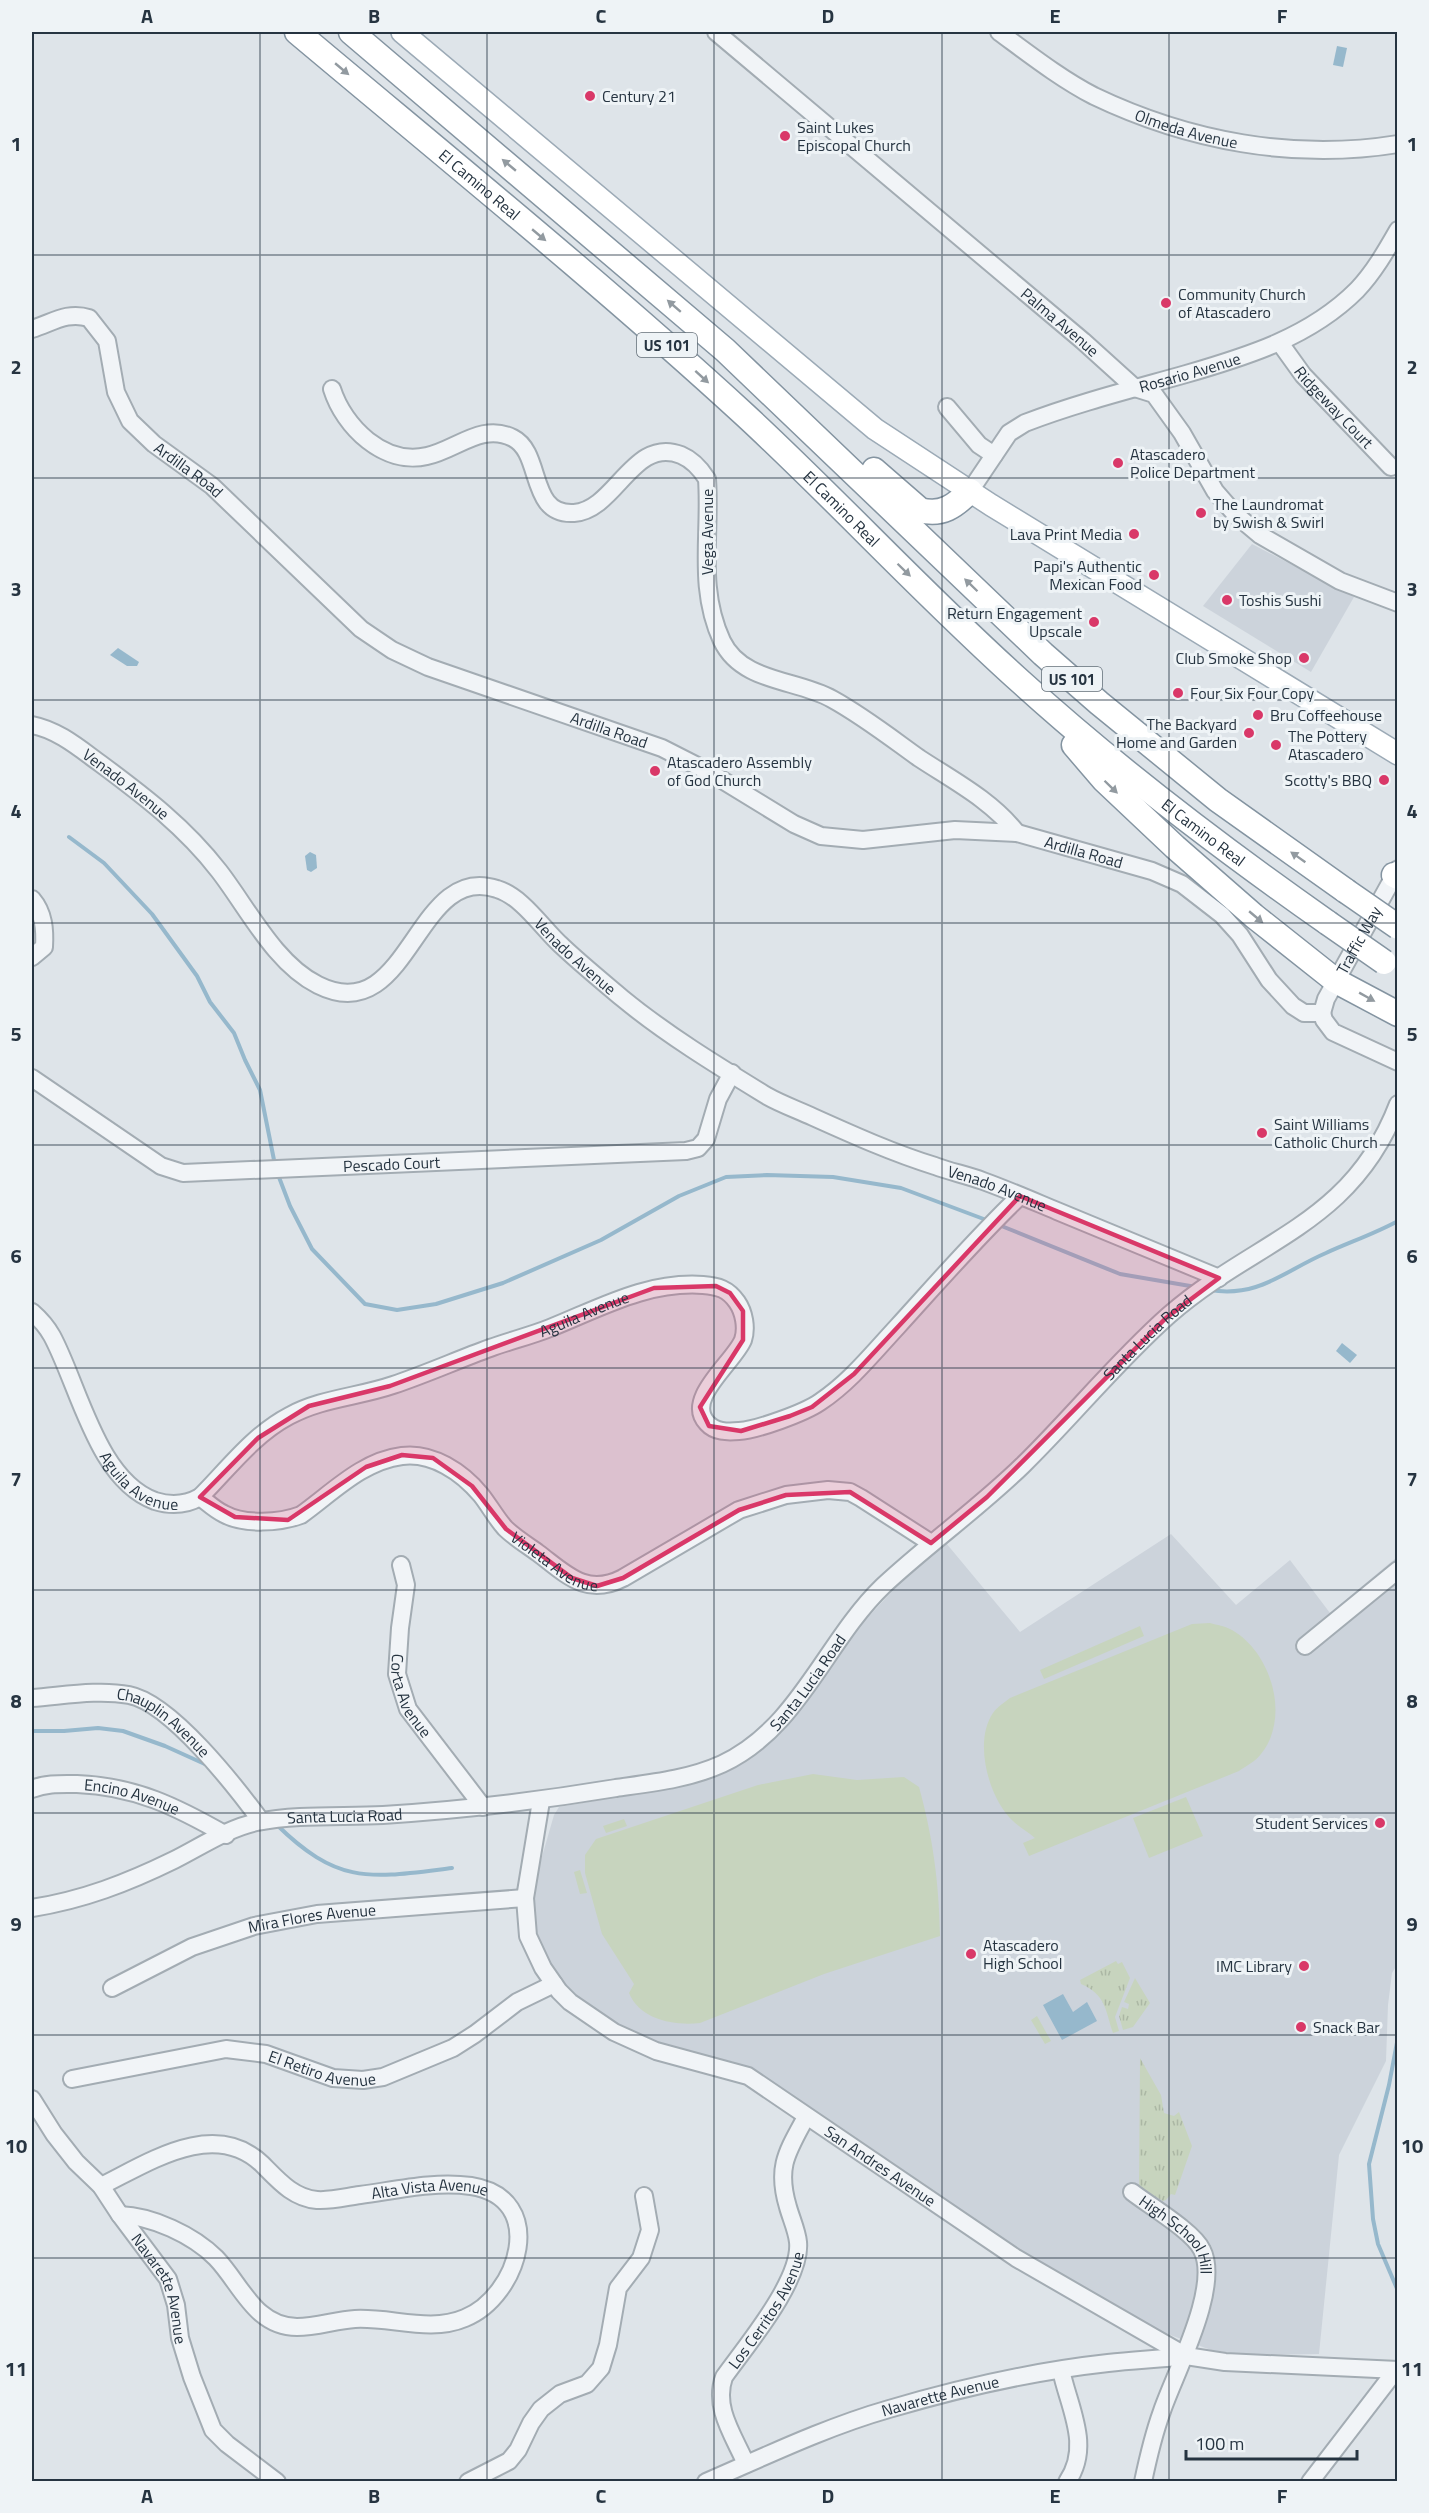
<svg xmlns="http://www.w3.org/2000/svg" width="1429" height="2513" font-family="'Titillium Web',sans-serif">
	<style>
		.built { fill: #ccd3db }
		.grass { fill: url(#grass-tufts) }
		.green { fill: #c7d4be }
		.water { fill: #96b8cc }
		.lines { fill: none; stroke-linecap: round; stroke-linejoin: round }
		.stream { stroke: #96b8cc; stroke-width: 4 }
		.minor-casing { stroke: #a3acb3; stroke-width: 20 }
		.major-casing { stroke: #9caab6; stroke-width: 24 }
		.highway-casing { stroke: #8494a1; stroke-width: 27 }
		.minor { stroke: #f1f4f7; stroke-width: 16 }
		.major { stroke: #fff; stroke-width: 21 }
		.highway { stroke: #fff; stroke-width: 24 }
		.highway-bridge-casing { stroke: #8494a1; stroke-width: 27; stroke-linecap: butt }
		.highway-bridge { stroke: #fff; stroke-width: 24 }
		.oneway { fill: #929aa0 }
		.marked { fill: #d93868; fill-opacity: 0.2; stroke: #d93868; stroke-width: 4.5; stroke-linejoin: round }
		.grid { fill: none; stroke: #263441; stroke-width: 1.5; stroke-opacity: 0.55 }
		.poi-dot { fill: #d93868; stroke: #eef3f6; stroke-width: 2 }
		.labels { text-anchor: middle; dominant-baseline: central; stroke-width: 6; stroke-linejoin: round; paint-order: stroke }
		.shield { fill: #eef3f6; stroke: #626d77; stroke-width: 1.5 }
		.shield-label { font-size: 15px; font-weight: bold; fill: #263441 }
		.poi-label { font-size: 16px; fill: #263441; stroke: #eef3f6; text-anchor: start }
		.street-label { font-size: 16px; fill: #263441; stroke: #eef3f6 }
		.neatline { fill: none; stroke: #263441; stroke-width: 2 }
		.grid-label { font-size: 20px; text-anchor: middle; font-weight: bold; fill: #263441 }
	</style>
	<defs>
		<pattern id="grass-tufts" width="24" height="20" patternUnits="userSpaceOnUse" patternTransform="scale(1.5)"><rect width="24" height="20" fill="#c7d4be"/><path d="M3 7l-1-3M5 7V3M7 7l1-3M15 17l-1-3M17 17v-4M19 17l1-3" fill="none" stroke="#abb7a4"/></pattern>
	</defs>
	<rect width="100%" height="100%" fill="#dee4e9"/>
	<!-- built -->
	<g class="built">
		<polygon points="1252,544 1354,597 1311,672 1203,606"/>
		<polygon points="1171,1534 1236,1605 1290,1560 1330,1613 1397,1557 1397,1965 1392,1973 1388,2005 1386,2061 1339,2155 1319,2354 1246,2355 1211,2350 1146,2326 1016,2252 734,2062 679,2050 625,2033 584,2004 566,1985 549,1964 533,1921 537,1874 554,1815 559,1807 693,1784 731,1770 768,1743 797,1713 848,1639 895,1588 946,1543 1020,1632"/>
	</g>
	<!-- grass -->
	<g class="grass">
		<path d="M1116,1961L1118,1964L1122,1962L1130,1978L1115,2017L1119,2031L1113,2033C1105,2009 1106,1995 1081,1984L1080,1980Z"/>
		<polygon points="1135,1978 1150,2003 1133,2027 1123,2030 1119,2016 1122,2007 1128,2009 1129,2004 1124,2002"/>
		<polygon points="1140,2058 1161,2095 1164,2113 1174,2116 1179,2112 1192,2146 1175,2195 1171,2194 1166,2200 1163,2201 1139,2187"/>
	</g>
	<!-- green -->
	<g class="green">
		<path d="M1210,1623C1217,1625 1225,1626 1232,1630C1271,1652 1291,1717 1261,1754C1256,1761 1246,1766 1239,1771L1029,1856L1023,1843L1035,1838C1028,1832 1019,1827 1013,1821C989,1799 973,1742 993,1713C997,1707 1005,1702 1010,1698L1192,1624Z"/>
		<polygon points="1140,1626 1144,1636 1044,1679 1040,1670"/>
		<path d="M813,1774L857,1780L904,1777L919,1787C933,1838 939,1882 940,1936L824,1974L700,2023C675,2026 640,2020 629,1993L634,1984L602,1934L585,1873V1855L596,1839L758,1785Z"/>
		<polygon points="1186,1797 1203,1836 1149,1858 1133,1818"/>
		<polygon points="624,1819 627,1826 606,1833 603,1826"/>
		<polygon points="580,1870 587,1893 580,1894 574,1872"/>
		<polygon points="1037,2016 1051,2041 1045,2044 1031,2020"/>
	</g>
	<!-- water -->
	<g class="water">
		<polygon points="1337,46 1347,48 1343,67 1333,65"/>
		<polygon points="118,648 139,662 137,666 127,666 110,655"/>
		<polygon points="310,852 316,855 317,868 311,872 307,870 305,856"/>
		<polygon points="1342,1343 1357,1355 1350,1363 1336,1351"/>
		<polygon points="1063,1994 1073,2012 1087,2002 1097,2021 1062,2040 1043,2005"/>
	</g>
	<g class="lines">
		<!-- stream -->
		<g class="stream">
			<polyline points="69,837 104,863 152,914 197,976 210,1002 234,1033 245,1060 260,1090 275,1165"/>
			<polyline points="277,1172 290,1206 312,1249 365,1304 397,1310 436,1304 503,1283 601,1240 679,1196 726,1177 767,1175 833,1177 901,1188 989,1221"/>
			<polyline points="999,1225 1120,1274 1196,1287"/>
			<path d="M1210,1290C1259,1298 1284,1271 1326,1253C1350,1242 1374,1234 1398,1221"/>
			<polyline points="32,1731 64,1731 98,1728 123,1731 165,1746 207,1765"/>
			<path d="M276,1824C339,1886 370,1878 452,1868"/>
			<polyline points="1398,2037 1389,2085 1369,2164 1373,2219 1378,2244 1398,2291"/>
		</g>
		<defs>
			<g id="minor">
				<path id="s1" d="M716,32L1083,341L1135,388L1154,394L1182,433L1215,491L1235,514L1260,535L1340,581L1398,603"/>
				<path id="s2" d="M999,32C1029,54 1061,79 1094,96C1188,141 1294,161 1398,144"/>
				<path id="s3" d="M32,329C52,323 67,311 89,318L107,341L116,392L130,421L154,444L212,486L361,629L392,650L428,667L662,748L709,772L794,824L821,836L863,840L955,830L1017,833L1152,871L1182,884L1222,915L1240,935L1269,980L1293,1006L1304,1013H1322L1324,1020L1333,1032L1398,1062"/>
				<path id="s4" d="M1280,343L1303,375L1391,467"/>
				<path d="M332,389C344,427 384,466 427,456C456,450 482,422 513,438C543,453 528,516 574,513C616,510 633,436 681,455C693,460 700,468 707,479C711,535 697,587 722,641C742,683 797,679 832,699C863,716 891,738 919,758C954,781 991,800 1017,833"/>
				<polyline points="947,407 979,445 994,455"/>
				<path id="s5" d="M970,491L1009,433L1025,423C1077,403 1133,389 1186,374C1248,356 1310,337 1357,290C1374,272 1386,251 1398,230"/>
				<path id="s6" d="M32,725C58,730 79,748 101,764C144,796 185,827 219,871C247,907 275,964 318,985C410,1031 415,861 497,889C523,897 542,928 562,946C581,964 602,981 622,998C667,1035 718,1066 767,1096C781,1104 798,1110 813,1117C853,1135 893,1153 935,1166C951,1172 967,1175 983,1181C1008,1190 1033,1201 1057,1211C1111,1233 1165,1256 1219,1278"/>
				<path d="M32,899C44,913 45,930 44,947L32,957"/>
				<path id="s7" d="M1322,1013L1326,999L1398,869"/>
				<path id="s8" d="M32,1078L161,1166L183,1173L686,1151L698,1148L706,1139L718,1099L732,1073"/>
				<path id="s9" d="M32,1312C40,1319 47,1327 52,1336C79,1386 97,1480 155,1501C171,1506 186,1505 200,1497C228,1469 253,1435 289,1416C322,1398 358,1397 393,1385C426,1374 457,1360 490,1348C509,1341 530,1336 550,1328C600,1308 647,1281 703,1285C718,1286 728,1289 737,1302C744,1312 747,1328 743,1340C734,1362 684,1399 707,1423C715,1432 727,1432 739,1431C757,1430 804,1413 820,1402C850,1382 873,1353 898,1326C938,1282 977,1237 1020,1196"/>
				<path id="s10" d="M200,1497C207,1502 215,1510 224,1514C244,1525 280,1523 301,1515C332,1493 362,1461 402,1456C432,1452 462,1472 481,1495C489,1505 496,1518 505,1528C514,1537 527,1545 538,1553C566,1574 586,1597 623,1578L739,1510L786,1495L828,1490L850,1492L861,1498L931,1543"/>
				<path id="s11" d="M401,1565L406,1585L400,1628L397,1674L408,1709L483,1807"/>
				<polyline points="1305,1646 1398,1570"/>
				<path id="s12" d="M32,1698C62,1696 98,1689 129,1695C171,1703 236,1787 261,1821"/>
				<path id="s13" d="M32,1789C47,1783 61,1784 77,1784C135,1786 177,1807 226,1835"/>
				<path id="s14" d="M541,1801L525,1898L528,1936L543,1968L559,1991L570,2002L614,2032L656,2051L748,2076L1016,2258L1186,2356L1225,2362L1398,2370"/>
				<path id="s15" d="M32,1908C83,1900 127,1883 174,1860C200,1847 228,1828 257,1822C298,1814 342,1817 383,1815C461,1810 538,1801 616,1788C651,1783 689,1779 722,1764C799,1728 825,1642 883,1586C928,1544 979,1508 1023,1465C1072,1417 1117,1361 1169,1315C1256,1239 1352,1225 1398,1104"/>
				<path id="s16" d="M112,1988L192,1947L254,1926L317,1914L525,1898"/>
				<path id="s17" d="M72,2079L226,2049L266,2054L333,2078L363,2080L383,2077L453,2048L475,2034L517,2002L554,1984"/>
				<path id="s18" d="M32,2099L54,2134L76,2162L101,2186L120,2215L168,2279L176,2305L180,2338L192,2377L213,2430L227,2444L277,2482"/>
				<path id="s19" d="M101,2186C148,2163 214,2118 262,2164C278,2180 293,2198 317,2200C331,2201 346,2197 360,2195C397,2190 434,2181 471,2186C549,2198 519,2296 465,2318C430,2333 392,2317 355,2319C336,2320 317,2327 297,2327C255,2327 241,2284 216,2258C193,2235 152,2216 120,2215"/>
				<path id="s20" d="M1132,2192C1150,2206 1194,2232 1202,2250C1221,2287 1175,2373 1162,2411C1154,2433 1148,2458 1143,2482"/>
				<path d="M1061,2370C1069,2408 1092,2446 1067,2482"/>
				<path id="s21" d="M746,2464C734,2436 713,2408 724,2377C746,2346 802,2280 798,2242C797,2231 791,2218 788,2207C776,2167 787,2152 806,2117"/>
				<polyline points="468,2482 509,2461 518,2450 531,2423 541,2409 560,2394 587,2384 601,2368 608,2345 618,2288 641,2258 650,2230 644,2196"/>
				<path id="s22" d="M706,2482C766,2456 826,2427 889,2409C960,2388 1035,2371 1108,2363C1134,2360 1160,2359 1186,2356"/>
				<polyline points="1310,2482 1396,2370"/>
			</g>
			<polyline id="major" points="402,32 875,429 991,505 1398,754"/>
			<g id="highway">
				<path id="s23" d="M297,32C447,158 600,282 745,415C839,502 926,597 1021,682C1118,770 1221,848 1328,923"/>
				<polyline points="351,32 725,350 1043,654 1099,703 1218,800 1346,891"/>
				<path d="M874,470L920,510C942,516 955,506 970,491"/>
				<polyline points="1074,745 1104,780 1175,847 1254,916 1336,981 1398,1014"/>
				<polyline points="1394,875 1398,877"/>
			</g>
		</defs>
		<!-- minor casing -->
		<use href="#minor" class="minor-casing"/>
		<!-- major casing -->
		<use href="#major" class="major-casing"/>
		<!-- highway casing -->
		<use href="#highway" class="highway-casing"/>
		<!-- minor -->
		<use href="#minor" class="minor"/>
		<!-- major -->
		<use href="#major" class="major"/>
		<!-- highway -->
		<use href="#highway" class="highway"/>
		<defs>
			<g id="highway-bridge">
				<polyline points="1346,891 1398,927"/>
				<polyline points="1328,923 1384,962"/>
			</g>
		</defs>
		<!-- highway-bridge casing -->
		<use href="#highway-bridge" class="highway-bridge-casing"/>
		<!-- highway-bridge -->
		<use href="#highway-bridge" class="highway-bridge"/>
	</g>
	<!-- one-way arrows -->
	<defs><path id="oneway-solid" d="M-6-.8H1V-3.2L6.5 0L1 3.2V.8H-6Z" transform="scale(1.5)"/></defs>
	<g class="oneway">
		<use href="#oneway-solid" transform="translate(342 69) rotate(40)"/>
		<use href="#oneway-solid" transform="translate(509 165) rotate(-140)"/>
		<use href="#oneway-solid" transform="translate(539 235) rotate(40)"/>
		<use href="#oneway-solid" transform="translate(674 306) rotate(-139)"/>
		<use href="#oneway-solid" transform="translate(702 377) rotate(42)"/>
		<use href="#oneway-solid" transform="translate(904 570) rotate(44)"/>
		<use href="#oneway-solid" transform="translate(971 585) rotate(-136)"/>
		<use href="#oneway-solid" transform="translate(1111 787) rotate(44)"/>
		<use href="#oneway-solid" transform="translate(1298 857) rotate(-145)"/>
		<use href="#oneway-solid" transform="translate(1256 917) rotate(40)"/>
		<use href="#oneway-solid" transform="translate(1367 997) rotate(29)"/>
	</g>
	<!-- marked area -->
	<path class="marked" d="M1020,1196L1219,1278L1166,1318L987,1497L931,1543L850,1492L786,1495L739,1510L623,1578L597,1586L572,1578L506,1529L472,1486L433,1458L402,1455L366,1467L288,1520L235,1517L200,1497L258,1438L309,1406L390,1386L654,1288L716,1286L730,1293L743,1311V1340L700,1407L709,1426L741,1431L790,1416L812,1407L854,1374Z"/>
	<!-- grid -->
	<path class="grid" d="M260,32V2482M487,32V2482M714,32V2482M942,32V2482M1169,32V2482M32,255H1398M32,478H1398M32,700H1398M32,923H1398M32,1145H1398M32,1368H1398M32,1590H1398M32,1813H1398M32,2035H1398M32,2258H1398"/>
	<!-- markers -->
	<g class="poi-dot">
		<circle cx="590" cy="96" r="6"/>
		<circle cx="785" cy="136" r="6"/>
		<circle cx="1166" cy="303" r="6"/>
		<circle cx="1118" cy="463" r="6"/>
		<circle cx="1201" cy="513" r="6"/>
		<circle cx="1134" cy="534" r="6"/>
		<circle cx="1154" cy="575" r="6"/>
		<circle cx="1227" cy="600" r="6"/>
		<circle cx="1094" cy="622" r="6"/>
		<circle cx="1304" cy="658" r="6"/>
		<circle cx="1178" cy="693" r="6"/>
		<circle cx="1258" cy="715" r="6"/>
		<circle cx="1249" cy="733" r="6"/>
		<circle cx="1276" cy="745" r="6"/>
		<circle cx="655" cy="771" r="6"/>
		<circle cx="1384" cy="780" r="6"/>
		<circle cx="1262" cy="1133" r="6"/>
		<circle cx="1380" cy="1823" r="6"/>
		<circle cx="971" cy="1954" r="6"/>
		<circle cx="1304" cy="1966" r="6"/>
		<circle cx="1301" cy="2027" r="6"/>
	</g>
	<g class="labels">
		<!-- shield labels -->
		<g class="shield">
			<rect x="637" y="333" width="60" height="24" rx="4.5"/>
			<rect x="1042" y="667" width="60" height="24" rx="4.5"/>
		</g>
		<g class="shield-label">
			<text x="667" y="345">US 101</text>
			<text x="1072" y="679">US 101</text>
		</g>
		<!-- poi labels -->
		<g class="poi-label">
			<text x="602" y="96">Century 21</text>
			<text x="797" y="127">Saint Lukes<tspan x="797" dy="18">Episcopal Church</tspan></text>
			<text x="1178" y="294">Community Church<tspan x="1178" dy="18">of Atascadero</tspan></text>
			<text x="1130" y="454">Atascadero<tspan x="1130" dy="18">Police Department</tspan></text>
			<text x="1213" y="504">The Laundromat<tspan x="1213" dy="18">by Swish &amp; Swirl</tspan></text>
			<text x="1122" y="534" text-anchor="end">Lava Print Media</text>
			<text x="1142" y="566" text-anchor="end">Papi's Authentic<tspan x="1142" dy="18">Mexican Food</tspan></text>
			<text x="1239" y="600">Toshis Sushi</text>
			<text x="1082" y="613" text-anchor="end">Return Engagement<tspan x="1082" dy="18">Upscale</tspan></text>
			<text x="1292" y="658" text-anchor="end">Club Smoke Shop</text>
			<text x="1190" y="693">Four Six Four Copy</text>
			<text x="1270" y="715">Bru Coffeehouse</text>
			<text x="1237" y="724" text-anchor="end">The Backyard<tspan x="1237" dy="18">Home and Garden</tspan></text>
			<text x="1288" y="736">The Pottery<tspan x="1288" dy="18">Atascadero</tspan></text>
			<text x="667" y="762">Atascadero Assembly<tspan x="667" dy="18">of God Church</tspan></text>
			<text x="1372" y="780" text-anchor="end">Scotty's BBQ</text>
			<text x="1274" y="1124">Saint Williams<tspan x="1274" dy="18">Catholic Church</tspan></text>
			<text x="1368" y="1823" text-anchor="end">Student Services</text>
			<text x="983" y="1945">Atascadero<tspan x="983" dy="18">High School</tspan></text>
			<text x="1292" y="1966" text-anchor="end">IMC Library</text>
			<text x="1313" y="2027">Snack Bar</text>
		</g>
		<!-- street labels -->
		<g class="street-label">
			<text stroke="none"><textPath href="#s2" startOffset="213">Olmeda Avenue</textPath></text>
			<text stroke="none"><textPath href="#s23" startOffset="238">El Camino Real</textPath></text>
			<text stroke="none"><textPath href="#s1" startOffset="450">Palma Avenue</textPath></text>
			<text stroke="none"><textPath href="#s5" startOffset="261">Rosario Avenue</textPath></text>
			<text stroke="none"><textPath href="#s4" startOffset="84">Ridgeway Court</textPath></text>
			<text stroke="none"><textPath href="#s3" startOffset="249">Ardilla Road</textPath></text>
			<text stroke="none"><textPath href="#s23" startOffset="724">El Camino Real</textPath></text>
			<text transform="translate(707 532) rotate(-90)">Vega Avenue</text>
			<text stroke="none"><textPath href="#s3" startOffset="753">Ardilla Road</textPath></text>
			<text stroke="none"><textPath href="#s6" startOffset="112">Venado Avenue</textPath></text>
			<text stroke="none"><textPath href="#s23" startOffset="1210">El Camino Real</textPath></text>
			<text stroke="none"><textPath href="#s3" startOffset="1257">Ardilla Road</textPath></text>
			<text stroke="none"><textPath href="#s7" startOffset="82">Traffic Way</textPath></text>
			<text stroke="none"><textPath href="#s6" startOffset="722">Venado Avenue</textPath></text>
			<text stroke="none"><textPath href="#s8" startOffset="388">Pescado Court</textPath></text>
			<text stroke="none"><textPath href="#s6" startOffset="1208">Venado Avenue</textPath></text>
			<text stroke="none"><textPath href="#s9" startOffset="711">Aguila Avenue</textPath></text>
			<text stroke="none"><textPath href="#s15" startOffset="1318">Santa Lucia Road</textPath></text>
			<text stroke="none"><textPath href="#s9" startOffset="207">Aguila Avenue</textPath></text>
			<text stroke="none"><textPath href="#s10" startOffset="420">Violeta Avenue</textPath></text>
			<text stroke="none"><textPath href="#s15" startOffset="832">Santa Lucia Road</textPath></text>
			<text stroke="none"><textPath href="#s11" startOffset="135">Corta Avenue</textPath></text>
			<text stroke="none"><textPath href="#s12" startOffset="141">Chauplin Avenue</textPath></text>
			<text stroke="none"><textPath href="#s13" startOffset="102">Encino Avenue</textPath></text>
			<text stroke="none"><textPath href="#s15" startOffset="330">Santa Lucia Road</textPath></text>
			<text stroke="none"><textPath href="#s16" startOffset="214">Mira Flores Avenue</textPath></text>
			<text stroke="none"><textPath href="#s17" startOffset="256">El Retiro Avenue</textPath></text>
			<text stroke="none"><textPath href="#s14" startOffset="570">San Andres Avenue</textPath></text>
			<text stroke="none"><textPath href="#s19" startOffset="356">Alta Vista Avenue</textPath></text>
			<text stroke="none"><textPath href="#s20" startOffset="64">High School Hill</textPath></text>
			<text stroke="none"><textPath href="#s18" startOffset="232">Navarette Avenue</textPath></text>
			<text stroke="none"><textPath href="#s21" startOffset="172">Los Cerritos Avenue</textPath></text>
			<text stroke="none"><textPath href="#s22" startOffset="250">Navarette Avenue</textPath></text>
		</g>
	</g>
	<!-- border -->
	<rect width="1429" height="2513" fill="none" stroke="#eef3f6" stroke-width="66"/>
	<!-- scale -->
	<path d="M1186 2450v9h171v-9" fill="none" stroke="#263441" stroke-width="3"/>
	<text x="1195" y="2450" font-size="18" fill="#263441" stroke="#eef3f6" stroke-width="4.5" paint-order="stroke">100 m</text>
	<rect x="33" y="33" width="1363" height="2447" class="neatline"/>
	<g class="grid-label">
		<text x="147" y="23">A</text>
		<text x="374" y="23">B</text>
		<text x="601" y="23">C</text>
		<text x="828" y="23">D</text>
		<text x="1055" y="23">E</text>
		<text x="1282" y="23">F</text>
		<text x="16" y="151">1</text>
		<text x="1412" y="151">1</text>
		<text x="16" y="374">2</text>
		<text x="1412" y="374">2</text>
		<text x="16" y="596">3</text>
		<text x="1412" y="596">3</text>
		<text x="16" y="818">4</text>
		<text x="1412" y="818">4</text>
		<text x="16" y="1041">5</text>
		<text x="1412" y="1041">5</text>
		<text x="16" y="1263">6</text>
		<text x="1412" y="1263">6</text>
		<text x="16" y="1486">7</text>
		<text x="1412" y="1486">7</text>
		<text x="16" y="1708">8</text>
		<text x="1412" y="1708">8</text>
		<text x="16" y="1931">9</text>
		<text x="1412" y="1931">9</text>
		<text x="16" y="2153">10</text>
		<text x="1412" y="2153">10</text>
		<text x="16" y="2376">11</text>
		<text x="1412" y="2376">11</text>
		<text x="147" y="2503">A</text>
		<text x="374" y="2503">B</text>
		<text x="601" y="2503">C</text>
		<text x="828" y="2503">D</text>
		<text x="1055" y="2503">E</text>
		<text x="1282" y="2503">F</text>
	</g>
</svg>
